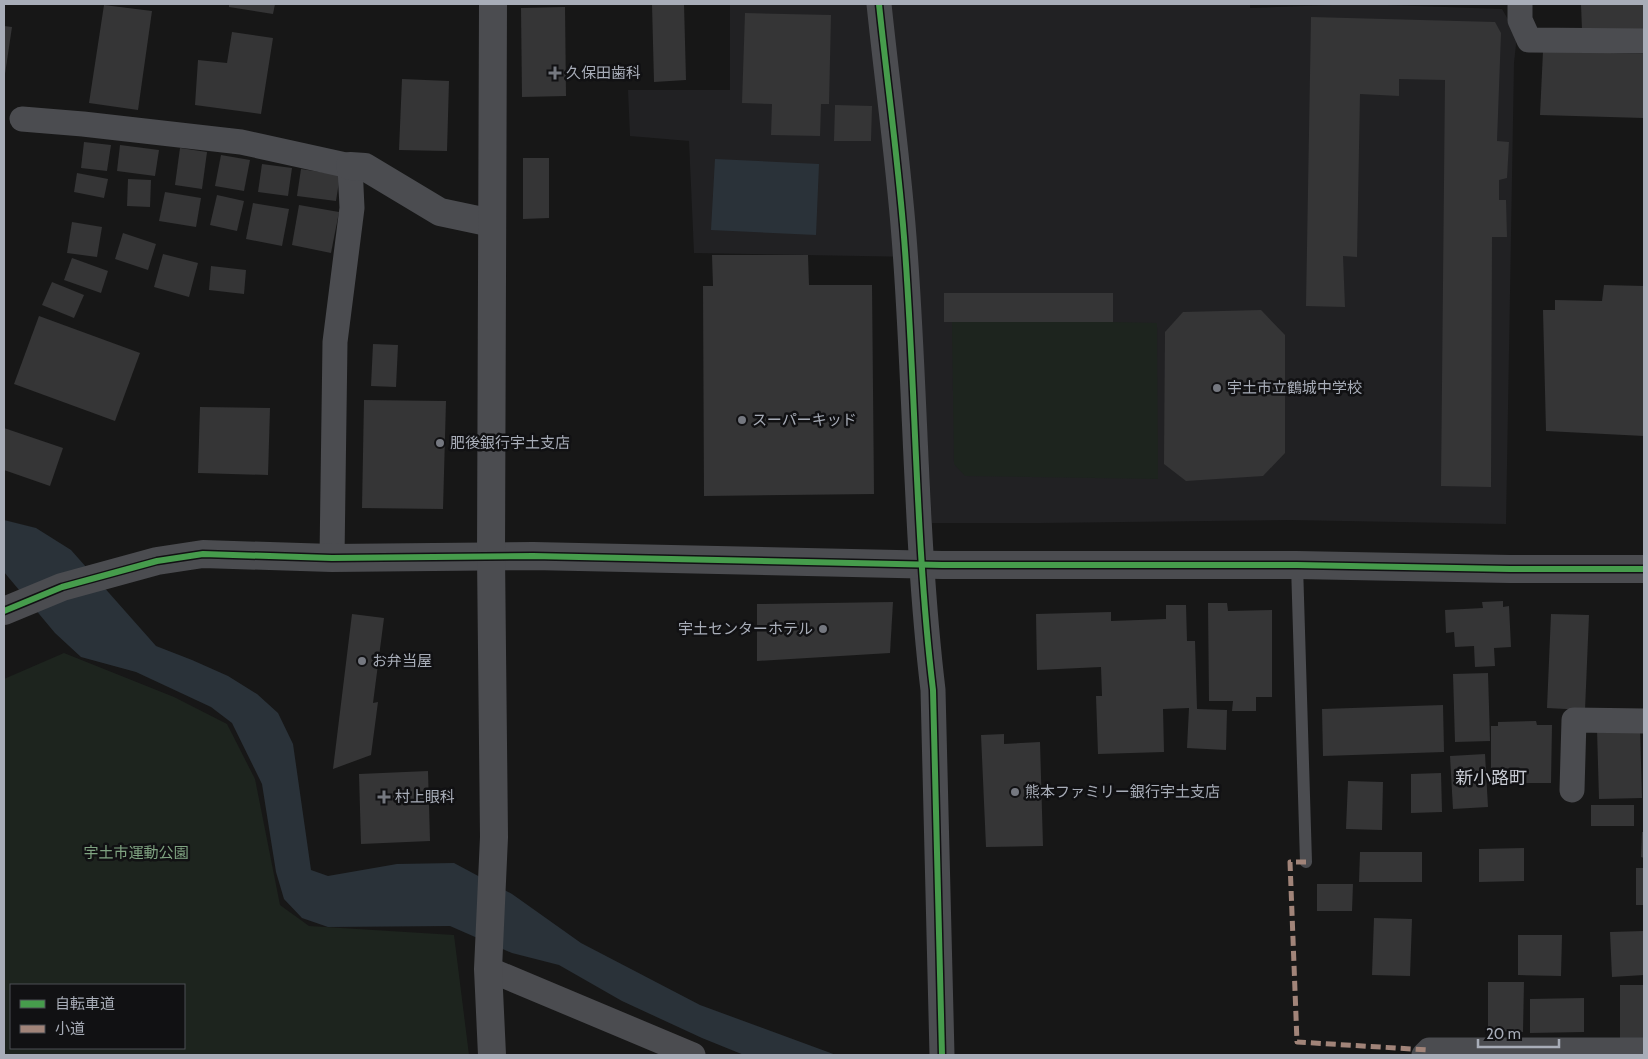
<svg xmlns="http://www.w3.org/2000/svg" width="1648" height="1059" font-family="Cabin,'Noto Sans JP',sans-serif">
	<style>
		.built { fill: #212123 }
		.green { fill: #1d241e; fill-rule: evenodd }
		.water { fill: #2a3239 }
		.building { fill: #353536 }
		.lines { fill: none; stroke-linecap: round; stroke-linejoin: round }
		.service { stroke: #4b4c50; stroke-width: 12 }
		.minor { stroke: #4b4c50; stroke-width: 25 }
		.tertiary { stroke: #4b4c50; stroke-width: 28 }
		.quiet { stroke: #a18479; stroke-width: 5; stroke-dasharray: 10 5; stroke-linecap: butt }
		.cycleway-casing { stroke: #111113; stroke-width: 9 }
		.cycleway { stroke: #469c4c; stroke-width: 6 }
		.poi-dot { fill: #757880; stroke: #111113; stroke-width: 2 }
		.labels { text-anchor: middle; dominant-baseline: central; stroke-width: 5; stroke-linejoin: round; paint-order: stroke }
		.poi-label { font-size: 15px; fill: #a8adb8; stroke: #111113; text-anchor: start }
		.park-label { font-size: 15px; fill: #7fa381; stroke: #111113 }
		.quarter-label { font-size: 18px; fill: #c9ccd4; stroke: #111113 }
	</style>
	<rect width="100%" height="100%" fill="#171717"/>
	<!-- built -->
	<polygon class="built" points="730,4 1250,4 1250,8 1359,4 1502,9 1517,35 1514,63 1506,524 1290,520 1041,523 932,523 917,257 694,253 689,141 630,136 628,90 730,90"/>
	<!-- green -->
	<g class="green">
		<polygon points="952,322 1113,322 1157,323 1158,479 965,476 954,464"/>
		<path d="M64,653L174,697L227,724L255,779L280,905L309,926L454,935L469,1055H4V679ZM11,985H184V1048H11Z"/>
	</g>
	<!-- water -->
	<g class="water">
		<polygon points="715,159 819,164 816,235 711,230"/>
		<polygon points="4,520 36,528 71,550 156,646 192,660 228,676 257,694 278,713 293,744 311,870 328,876 397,864 454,863 512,894 581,943 700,1005 836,1055 744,1055 702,1038 622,1001 559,965 512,953 450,926 328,927 302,918 284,899 276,872 262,784 232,723 211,707 136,672 81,657 55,633 4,572"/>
	</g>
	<!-- building -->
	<g class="building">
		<polygon points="229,4 275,4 273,14 229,7"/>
		<polygon points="652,4 684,4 686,80 654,82"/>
		<polygon points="1581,4 1644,4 1644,29 1582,30"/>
		<polygon points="104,5 152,11 138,110 89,103"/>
		<polygon points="565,7 566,96 522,97 521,8"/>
		<polygon points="745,13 831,15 829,104 821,104 820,136 771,135 772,104 742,103"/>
		<polygon points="1311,17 1495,22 1501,33 1497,141 1509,142 1507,178 1499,180 1499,200 1506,200 1507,237 1492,237 1491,487 1441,486 1445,80 1399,79 1399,96 1360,94 1357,257 1343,256 1345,307 1306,306"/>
		<polygon points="4,26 12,27 5,74 4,74"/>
		<polygon points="232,32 273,38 261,114 195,105 198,60 227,63"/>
		<polygon points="1543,51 1644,54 1644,118 1540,115"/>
		<polygon points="402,79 449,81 447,151 399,150"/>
		<polygon points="835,105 872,106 871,141 834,141"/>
		<polygon points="84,142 111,145 107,171 81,168"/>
		<polygon points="120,145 159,150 155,176 117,171"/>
		<polygon points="180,148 207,152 202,189 175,185"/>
		<polygon points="221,155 250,160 244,191 215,186"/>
		<polygon points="523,158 549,158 549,218 523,219"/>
		<polygon points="262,164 292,168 288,196 258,192"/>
		<polygon points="301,169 340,175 336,201 297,196"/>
		<polygon points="77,173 108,179 104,198 74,192"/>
		<polygon points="128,179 151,180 150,207 127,206"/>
		<polygon points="165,192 201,198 196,227 159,221"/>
		<polygon points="217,195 244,201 237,231 210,225"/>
		<polygon points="253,203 289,209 282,246 246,239"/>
		<polygon points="299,205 339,212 331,253 292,245"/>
		<polygon points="72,222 102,227 97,257 67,253"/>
		<polygon points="123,233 156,244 148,270 115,259"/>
		<polygon points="163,254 198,263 189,297 154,287"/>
		<polygon points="712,255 808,255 809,285 872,285 874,494 704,496 703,286 713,286"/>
		<polygon points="72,258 108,271 101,293 64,280"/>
		<polygon points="211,266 246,270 244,294 209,290"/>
		<polygon points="52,282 84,295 74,318 42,305"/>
		<polygon points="1604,285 1644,286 1644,436 1546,431 1543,310 1555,310 1555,300 1602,301"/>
		<rect x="944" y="293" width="169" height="29"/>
		<polygon points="1261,310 1285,335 1285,453 1263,476 1186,481 1164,464 1165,332 1183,312"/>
		<polygon points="39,316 140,353 115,421 14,384"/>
		<polygon points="373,344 398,345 396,387 371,386"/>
		<polygon points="364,400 446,401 443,509 362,508"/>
		<polygon points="200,407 270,408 268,475 198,473"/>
		<polygon points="4,428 63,448 50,486 4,470"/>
		<polygon points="1503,601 1503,607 1509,606 1511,647 1494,648 1495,666 1475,667 1474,646 1455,647 1454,632 1446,633 1445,610 1483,608 1482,602"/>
		<polygon points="893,602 890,653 757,661 757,604"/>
		<polygon points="1208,603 1227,603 1228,611 1272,610 1272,697 1256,697 1256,711 1232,711 1233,701 1209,701"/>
		<polygon points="1166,605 1186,605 1187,641 1195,641 1197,709 1227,710 1226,750 1187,748 1189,708 1163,709 1164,752 1098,754 1096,696 1102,696 1101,667 1037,670 1036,614 1111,612 1111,621 1166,619"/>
		<polygon points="352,614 384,618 373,703 378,702 371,755 333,769"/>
		<polygon points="1551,614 1589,615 1585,710 1547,708"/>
		<polygon points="1488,673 1490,741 1455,742 1453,674"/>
		<polygon points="1443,705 1444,752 1323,756 1322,709"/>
		<polygon points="1536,721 1537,725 1552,725 1551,783 1517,783 1517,772 1491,772 1491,726 1498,726 1498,722"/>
		<polygon points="1640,727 1642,798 1599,799 1597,729"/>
		<polygon points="1004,734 1004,744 1040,742 1043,846 986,847 981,735"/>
		<polygon points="1485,754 1488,807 1453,809 1450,756"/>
		<polygon points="428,771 430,841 361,844 359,774"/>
		<polygon points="1441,773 1442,812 1411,813 1411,774"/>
		<polygon points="1348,781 1383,782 1382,830 1346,829"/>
		<rect x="1591" y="805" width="43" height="21"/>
		<polygon points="1642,832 1644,832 1644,858 1641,857"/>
		<polygon points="1524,848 1524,881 1479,882 1479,849"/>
		<polygon points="1360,852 1422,852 1422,882 1359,882"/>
		<rect x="1636" y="868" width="8" height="37"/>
		<polygon points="1317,884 1353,884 1352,911 1317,911"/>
		<polygon points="1374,918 1412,919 1410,976 1372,975"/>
		<polygon points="1644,931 1644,975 1612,977 1610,932"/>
		<polygon points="1518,935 1562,935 1561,976 1518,975"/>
		<polygon points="1488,982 1524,982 1523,1032 1488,1031"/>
		<rect x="1620" y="985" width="24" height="53"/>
		<polygon points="1584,998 1584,1032 1530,1033 1530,999"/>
	</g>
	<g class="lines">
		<!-- service -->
		<polyline class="service" points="1297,565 1306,862"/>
		<!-- minor -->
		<g class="minor">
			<path d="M879,4C887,81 898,159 904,237C916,388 915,539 933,690L942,1055"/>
			<polyline points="1520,4 1520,20 1529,40 1644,41"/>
			<polyline points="22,119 83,124 241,142 350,166 352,208 335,342 332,558"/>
			<polyline points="1572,790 1574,720 1644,721"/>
			<polyline points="488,969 693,1055"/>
			<polyline points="1424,1055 1429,1050 1644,1050"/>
		</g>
		<!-- tertiary -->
		<g class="tertiary">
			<polyline points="350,166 365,167 440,212 492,223"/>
			<polyline points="4,611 62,587 157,561 203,554 332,558 533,556 942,565 1297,565 1510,569 1644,569"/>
			<polyline points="492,1055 488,969 494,837 491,556 493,4"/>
		</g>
		<!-- quiet -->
		<polyline class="quiet" points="1306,862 1290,862 1297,1042 1429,1050"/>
		<defs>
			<g id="cycleway">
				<path d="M879,4C887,81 898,159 904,237C916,388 915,539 933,690L942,1055"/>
				<polyline points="4,611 62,587 157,561 203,554 332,558 533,556 942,565 1297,565 1510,569 1644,569"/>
			</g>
		</defs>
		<!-- cycleway casing -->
		<use href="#cycleway" class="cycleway-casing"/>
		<!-- cycleway -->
		<use href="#cycleway" class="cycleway"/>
	</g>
	<!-- markers -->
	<g class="poi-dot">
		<path d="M552.5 65.5h5v5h5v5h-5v5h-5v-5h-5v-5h5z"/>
		<circle cx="1217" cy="388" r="5"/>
		<circle cx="742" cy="420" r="5"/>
		<circle cx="440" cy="443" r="5"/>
		<circle cx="823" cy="629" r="5"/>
		<circle cx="362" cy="661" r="5"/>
		<circle cx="1015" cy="792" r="5"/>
		<path d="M381.5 789.5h5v5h5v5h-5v5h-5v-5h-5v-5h5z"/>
	</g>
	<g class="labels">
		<!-- poi labels -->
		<g class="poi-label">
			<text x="566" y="73">久保田歯科</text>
			<text x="1227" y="388">宇土市立鶴城中学校</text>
			<text x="752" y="420">スーパーキッド</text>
			<text x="450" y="443">肥後銀行宇土支店</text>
			<text x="813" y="629" text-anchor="end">宇土センターホテル</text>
			<text x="372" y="661">お弁当屋</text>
			<text x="1025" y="792">熊本ファミリー銀行宇土支店</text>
			<text x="395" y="797">村上眼科</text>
		</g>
		<!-- park labels -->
		<g class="park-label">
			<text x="136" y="853">宇土市運動公園</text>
		</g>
		<!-- quarter labels -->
		<g class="quarter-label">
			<text x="1491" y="778">新小路町</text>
		</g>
	</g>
	<!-- border -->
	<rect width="1648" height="1059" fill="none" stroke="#a8adb8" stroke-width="10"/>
	<!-- legend -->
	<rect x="10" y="984" width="175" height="65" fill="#111113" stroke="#4d4f55"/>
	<rect x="20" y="1000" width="25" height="8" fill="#469c4c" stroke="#4d4f55"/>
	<text x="55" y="1009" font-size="15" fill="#a8adb8">自転車道</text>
	<rect x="20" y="1025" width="25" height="8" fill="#a18479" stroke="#4d4f55"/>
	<text x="55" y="1034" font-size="15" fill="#a8adb8">小道</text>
	<!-- scale -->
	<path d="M1478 1039v8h81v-8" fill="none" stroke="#a8adb8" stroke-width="2.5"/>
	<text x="1486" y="1039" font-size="15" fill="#a8adb8" stroke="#111113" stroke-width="4" paint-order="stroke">20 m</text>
</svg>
